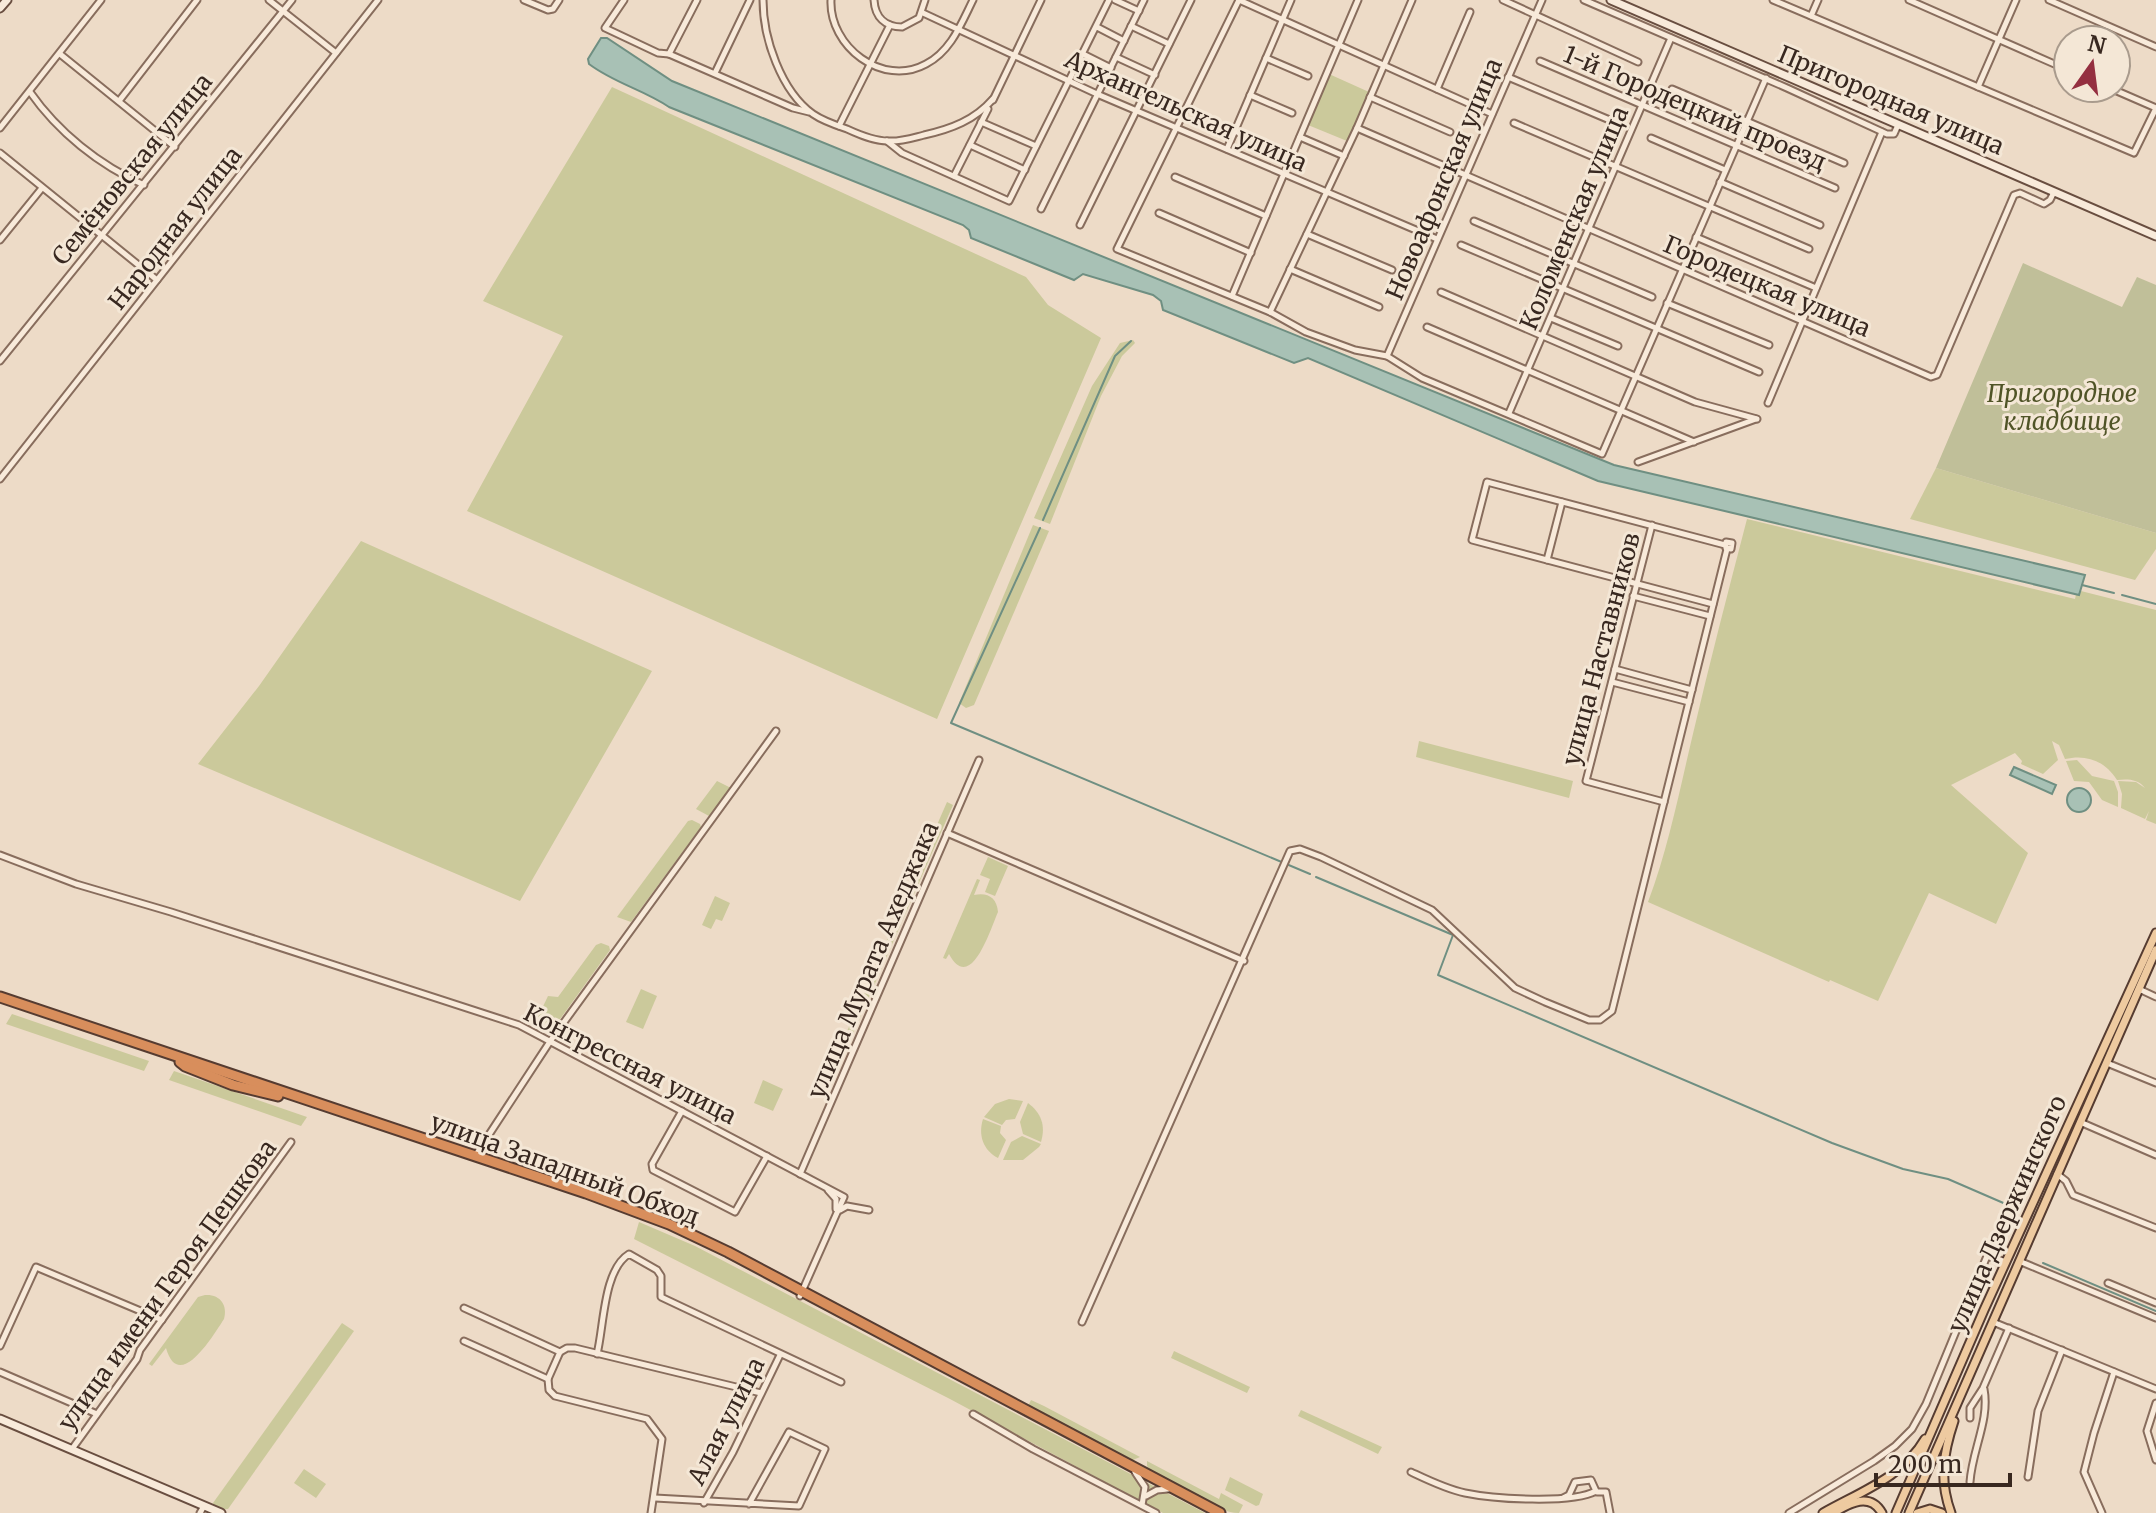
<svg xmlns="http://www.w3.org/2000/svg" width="2156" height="1513" font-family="Merriweather,serif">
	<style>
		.green { fill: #cbc99b }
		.cemetery { fill: #c0bf99 }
		.water { fill: #a8c1b5; stroke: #6f8f82; stroke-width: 2 }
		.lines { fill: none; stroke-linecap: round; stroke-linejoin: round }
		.stream { stroke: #6f8f82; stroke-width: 2 }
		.street-casing { stroke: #886d5d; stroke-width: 9 }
		.secondary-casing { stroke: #694e40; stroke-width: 11 }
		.primary-casing { stroke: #563c31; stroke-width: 11 }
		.highway-casing { stroke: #563c31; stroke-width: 13 }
		.street { stroke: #f8eada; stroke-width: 5 }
		.secondary { stroke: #f8eada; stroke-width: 7 }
		.primary { stroke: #eecaa0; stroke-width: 7 }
		.highway { stroke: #d88e5c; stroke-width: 9 }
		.labels { text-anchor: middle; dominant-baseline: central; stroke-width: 6; stroke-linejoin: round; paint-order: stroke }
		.street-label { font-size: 24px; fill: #382820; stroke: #f4e7d6 }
		.park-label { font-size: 24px; font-style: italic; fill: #505427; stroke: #f4e7d6 }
	</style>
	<rect width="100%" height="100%" fill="#eddbc7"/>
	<!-- green -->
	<g class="green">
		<polygon points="1329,74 1369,92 1347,141 1308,125"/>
		<polygon points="612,87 1026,277 1048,305 1101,338 937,719 467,511 563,336 483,301"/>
		<polygon points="1133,340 1135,343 1122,356 1101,396 1050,524 1034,518 1092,386 1120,343"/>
		<polygon points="1936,468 2156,533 2156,549 2135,580 1910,519"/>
		<path d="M1747,519L2075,599L2077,590L2156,610V824L2146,820L2149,811L2145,819L2121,808L2122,794L2118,781L2136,782L2145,788C2138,779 2128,779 2117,780C2105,761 2087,754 2065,759L2059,745L2052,741L2058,760L2043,774L2021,764L2022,761L2015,753L1951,785L2028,853L1996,924L1929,893L1878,1001L1830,980L1829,982L1648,902C1668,849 1679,793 1692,738C1709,665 1728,592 1747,519Z"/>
		<polygon points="1033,525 1049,531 974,705 966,708 959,703"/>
		<polygon points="361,541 652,671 520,901 198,764 259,686"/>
		<polygon points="1419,741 1573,781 1569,798 1416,757"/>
		<polygon points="2077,760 2092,776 2114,781 2118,792 2118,807 2102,800 2089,782 2074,781 2066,761"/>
		<polygon points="717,781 731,788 709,816 696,809"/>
		<polygon points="947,802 953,805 841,1061 835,1059"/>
		<polygon points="692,820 700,824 701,827 631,922 617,917 688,821"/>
		<polygon points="988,857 1008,866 995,896 985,892 990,879 980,875"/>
		<path d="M977,879L980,880L974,895C987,892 997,897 998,912C991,927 971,995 949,954L946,959L943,958Z"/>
		<polygon points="715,896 730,903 722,921 716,919 711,929 702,925"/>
		<polygon points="601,943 609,946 610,950 555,1026 537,1019 548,996 558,997 596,945"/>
		<polygon points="641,989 657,996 643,1029 626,1022"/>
		<polygon points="12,1014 149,1061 144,1071 6,1024"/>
		<polygon points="174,1071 307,1117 301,1126 169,1080"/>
		<polygon points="763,1080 783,1089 773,1111 754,1103"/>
		<polygon points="1009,1099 1023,1101 1015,1119 1006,1120 1002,1125 984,1117 995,1104"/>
		<path d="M1028,1103C1041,1113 1046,1125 1041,1142L1023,1134L1020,1122Z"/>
		<path d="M983,1119L1001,1126L1000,1133L1006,1140L998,1158C983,1150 978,1135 983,1119Z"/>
		<polygon points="1022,1136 1041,1144 1039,1147 1023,1160 1003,1160 1011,1142"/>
		<polygon points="639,1222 695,1246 1205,1513 1163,1513 950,1399 634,1239"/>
		<path d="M205,1295C220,1294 228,1305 224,1319C214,1334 179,1394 166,1348L152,1366L149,1364L198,1297Z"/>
		<polygon points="342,1323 354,1331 228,1509 215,1510 213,1503"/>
		<polygon points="1174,1351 1250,1387 1247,1393 1171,1358"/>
		<polygon points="1031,1400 1044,1406 1140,1457 1133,1460 1028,1406"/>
		<polygon points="1301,1410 1382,1447 1378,1454 1298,1416"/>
		<path d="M1147,1461L1219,1499L1221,1493L1243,1505L1239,1513C1215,1513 1173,1482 1150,1470L1147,1466Z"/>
		<polygon points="304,1469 326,1484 316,1498 294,1483"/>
		<polygon points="1230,1477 1263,1494 1259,1505 1256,1506 1225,1490"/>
	</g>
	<!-- cemetery -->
	<polygon class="cemetery" points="2023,263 2122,307 2137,277 2156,285 2156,533 1936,468"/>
	<!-- water -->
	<g class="water">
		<path d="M601,38H607L672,81L1614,465L2085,575L2079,595L1598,481L1308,358L1294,363L1163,310L1161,301L1153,295L1083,274L1074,280L971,238L969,230L963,225L669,107C644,90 614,83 589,64L588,59Z"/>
		<polygon points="2014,767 2056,785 2052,794 2010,775"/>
		<circle cx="2079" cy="800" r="12"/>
	</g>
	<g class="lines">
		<!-- stream -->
		<g class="stream">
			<polyline points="1043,520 1115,356 1131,341"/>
			<polyline points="1040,528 951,723 1310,874"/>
			<polyline points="2082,585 2114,593"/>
			<polyline points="2122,595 2156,604"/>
			<polyline points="1316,877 1453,935 1438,975 1832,1143 1903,1169 1948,1179 2008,1205"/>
			<polyline points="2043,1263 2156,1311"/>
		</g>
		<defs>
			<g id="street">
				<polyline points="269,0 336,53"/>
				<polyline points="524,0 548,10 553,9 559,0"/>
				<polyline points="624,0 605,28 658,53 669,54 793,108 809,112"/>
				<path d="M763,0C763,38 781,91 813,114C823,121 835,125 847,129C860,135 874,141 888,141C900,142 912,138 924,135C951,129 975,120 993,99"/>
				<path d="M831,0C829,46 882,88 926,64C951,51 961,24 973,0"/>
				<path d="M874,0C875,17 885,27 902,27L919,18L925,0"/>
				<polyline points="1115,0 1139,11"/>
				<polyline points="1239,0 1117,249 1270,312 1306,332 1355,350 1387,356 1422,378 1602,454 1766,78"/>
				<polyline points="1239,0 1492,114"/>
				<polyline points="1503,0 1638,62"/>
				<polyline points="1584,0 1787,88 1887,134 1894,134 1898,125"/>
				<polyline points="1773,0 2134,153 2156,108 2110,88"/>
				<polyline points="1909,0 2068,70"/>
				<polyline points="2049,0 2156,47"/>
				<polyline points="923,13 1097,94 1437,239"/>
				<polyline points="1811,16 1818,0"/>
				<polyline points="1131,26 1169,44"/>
				<polyline points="1097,27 1124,41"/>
				<polyline points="60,54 175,147"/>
				<polyline points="669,54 697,0"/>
				<polyline points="1083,54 1111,68"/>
				<polyline points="1116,57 1155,75"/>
				<polyline points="1266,58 1308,76"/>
				<polyline points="1540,61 1835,188"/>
				<polyline points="715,73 750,0"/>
				<polyline points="1508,77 1612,121"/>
				<polyline points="1978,87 2016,0"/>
				<polyline points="1437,89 1470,12"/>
				<polyline points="1672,89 1844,163"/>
				<path d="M30,92C58,132 99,165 144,185"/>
				<polyline points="1250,95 1292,113"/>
				<polyline points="1370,97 1450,132"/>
				<polyline points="993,100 1041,0"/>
				<polyline points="119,101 197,0"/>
				<polyline points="981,122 1036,146"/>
				<polyline points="1514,123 1809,249"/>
				<polyline points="839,126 890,25"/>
				<polyline points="0,128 101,0"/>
				<polyline points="1357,128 1931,377 1937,375 2014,195 2020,193 2044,204 2050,200 2054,192"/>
				<polyline points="1235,131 1272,148"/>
				<polyline points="1300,137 1344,156"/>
				<polyline points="1651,138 1725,170"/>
				<polyline points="887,141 902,153 1009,201 1109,0"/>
				<polyline points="970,145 1025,170"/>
				<polyline points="1227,149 1291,0"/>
				<polyline points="0,153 157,280"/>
				<polyline points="954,176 988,109"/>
				<polyline points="1175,177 1266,216"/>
				<polyline points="1720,182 1820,225"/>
				<polyline points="1041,209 1144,0"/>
				<polyline points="1159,213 1251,253"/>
				<polyline points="1474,221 1652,297"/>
				<polyline points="1080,225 1191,0"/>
				<polyline points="1307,234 1392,270"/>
				<polyline points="1696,237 1816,288"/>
				<polyline points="0,240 42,188"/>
				<polyline points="1461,245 1759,372"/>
				<polyline points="1290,269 1379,307"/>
				<polyline points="1441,292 1695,402 1757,419"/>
				<polyline points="1232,296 1358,0"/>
				<polyline points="1667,303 1769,345"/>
				<polyline points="1270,312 1357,128 1412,0"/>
				<polyline points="1551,318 1618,346"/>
				<polyline points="1427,327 1694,442"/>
				<polyline points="1387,356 1542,0"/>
				<polyline points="0,361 292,0"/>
				<polyline points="1768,403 1882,132"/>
				<polyline points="1509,413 1671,38"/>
				<polyline points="1638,462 1756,419"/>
				<polyline points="0,479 378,0"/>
				<polyline points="1652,525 1586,781 1664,802"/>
				<polygon points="1726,542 1732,543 1731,549 1726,548"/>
				<polyline points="1547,560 1562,502"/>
				<polyline points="1633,596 1710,616"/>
				<polyline points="1713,604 1472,540 1487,482 1725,545"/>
				<polyline points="1615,669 1692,690"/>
				<polyline points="1612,682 1689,702"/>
				<polyline points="947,833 1244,961"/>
				<polyline points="0,855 76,884 171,912 519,1025 844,1197 800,1296"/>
				<polyline points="2139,989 2156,997"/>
				<polyline points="2107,1063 2156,1083"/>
				<polyline points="682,1111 652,1164 653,1170 735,1212 767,1156"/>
				<polyline points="2080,1122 2156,1155"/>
				<polyline points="475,1156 551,1040 776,731"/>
				<polyline points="800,1174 979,760"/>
				<polyline points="2057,1174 2066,1181 2073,1195 2156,1228"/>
				<polyline points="828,1190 836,1199 836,1209"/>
				<polyline points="840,1210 847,1206 869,1210"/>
				<polyline points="2019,1261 2156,1318"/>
				<polyline points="2108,1283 2156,1303"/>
				<polyline points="464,1308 560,1352 567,1348 575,1348 761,1393"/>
				<polyline points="1082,1322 1290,851 1300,849 1321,857 1432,910 1515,988 1545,1002 1589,1020 1600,1020 1612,1011 1727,549"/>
				<polyline points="1993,1322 2156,1389"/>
				<polyline points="464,1341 548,1379"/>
				<polyline points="0,1346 36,1267 162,1320"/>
				<polyline points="560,1352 548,1379 549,1390 555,1396 647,1419 662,1439 651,1513"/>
				<path d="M597,1354C604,1327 603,1270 629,1254L657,1270L661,1276V1297L841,1382"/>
				<polyline points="0,1372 97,1414"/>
				<polyline points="2156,1403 2147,1431 2156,1460"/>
				<polyline points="973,1414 1033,1449 1156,1513"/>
				<polyline points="1970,1418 1970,1408 1983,1388 2009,1328"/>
				<polyline points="72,1449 137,1359 140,1350 291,1142"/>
				<polyline points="1135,1472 1145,1487 1142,1505"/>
				<path d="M1411,1472C1428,1480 1446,1489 1465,1493C1494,1499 1572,1504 1596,1491L1591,1480L1575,1482L1569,1495L1563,1498"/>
				<polyline points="2028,1477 2038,1411 2062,1350"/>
				<path d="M1970,1482C1972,1450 1990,1420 1984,1389"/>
				<polyline points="1597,1492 1606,1492 1610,1513"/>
				<polyline points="1146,1496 1157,1490 1168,1489"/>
				<polyline points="655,1498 799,1506 825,1449 789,1432 749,1504"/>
				<polyline points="704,1503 733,1452 780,1355"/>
				<polyline points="200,1513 204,1506"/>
				<polyline points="1789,1513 1874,1461 1895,1446 1912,1429 1926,1404 1987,1256 2006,1262"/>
				<polyline points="2102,1513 2084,1472 2094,1433 2114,1372"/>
			</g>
			<g id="secondary">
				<polyline points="1611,0 2156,236"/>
				<polyline points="0,8 7,0"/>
				<polyline points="0,1419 221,1513"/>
			</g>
			<g id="primary">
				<path d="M1823,1513C1860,1492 1903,1477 1925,1439"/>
				<path d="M1833,1513C1850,1503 1870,1492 1882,1513"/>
				<polyline points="1896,1513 1984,1310 2156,933"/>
				<polyline points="1909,1513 2156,950"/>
				<polyline points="1917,1513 1930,1509 1942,1513"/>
				<path d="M1951,1513C1939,1480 1943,1454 1954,1421"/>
			</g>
			<g id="highway">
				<polyline points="0,997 586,1193 669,1224 728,1252 1220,1513"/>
				<polyline points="180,1062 185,1066 233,1085 278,1096"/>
			</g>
		</defs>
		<!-- street casing -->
		<use href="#street" class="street-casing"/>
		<!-- secondary casing -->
		<use href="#secondary" class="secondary-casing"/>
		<!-- primary casing -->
		<use href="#primary" class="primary-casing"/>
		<!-- highway casing -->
		<use href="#highway" class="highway-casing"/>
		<!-- street -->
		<use href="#street" class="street"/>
		<!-- secondary -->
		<use href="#secondary" class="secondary"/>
		<!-- primary -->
		<use href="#primary" class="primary"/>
		<!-- highway -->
		<use href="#highway" class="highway"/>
	</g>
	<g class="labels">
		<!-- street labels -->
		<g class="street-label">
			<text transform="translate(1891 100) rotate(23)">Пригородная улица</text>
			<text transform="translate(1695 108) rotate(23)">1-й Городецкий проезд</text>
			<text transform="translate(1186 111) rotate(24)">Архангельская улица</text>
			<text transform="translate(132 169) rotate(-51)">Семёновская улица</text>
			<text transform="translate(1444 179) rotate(-67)">Новоафонская улица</text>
			<text transform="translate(1574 218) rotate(-67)">Коломенская улица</text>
			<text transform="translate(175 228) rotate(-52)">Народная улица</text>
			<text transform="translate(1767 286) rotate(23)">Городецкая улица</text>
			<text transform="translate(1601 649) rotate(-75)">улица Наставников</text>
			<text transform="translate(873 960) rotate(-67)">улица Мурата Ахеджака</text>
			<text transform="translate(630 1064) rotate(27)">Конгрессная улица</text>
			<text transform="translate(565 1169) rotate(20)">улица Западный Обход</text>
			<text transform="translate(2007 1214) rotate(-66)">улица Дзержинского</text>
			<text transform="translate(167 1285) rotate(-54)">улица имени Героя Пешкова</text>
			<text transform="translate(726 1421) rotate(-63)">Алая улица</text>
		</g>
		<!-- park labels -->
		<g class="park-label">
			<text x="2062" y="393">Пригородное<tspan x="2062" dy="28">кладбище</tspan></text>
		</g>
	</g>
	<!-- north arrow -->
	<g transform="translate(2092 64) rotate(14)"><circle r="38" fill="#f4e7d6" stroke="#a99b8d" stroke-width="2"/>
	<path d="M0-6L14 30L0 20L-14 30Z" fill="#942f40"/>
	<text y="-12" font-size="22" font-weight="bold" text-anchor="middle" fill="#382820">N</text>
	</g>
	<!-- scale -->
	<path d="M1876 1473v12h134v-12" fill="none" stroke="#382820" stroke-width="4"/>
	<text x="1888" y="1473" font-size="24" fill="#382820" stroke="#f4e7d6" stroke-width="6" paint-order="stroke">200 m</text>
</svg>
